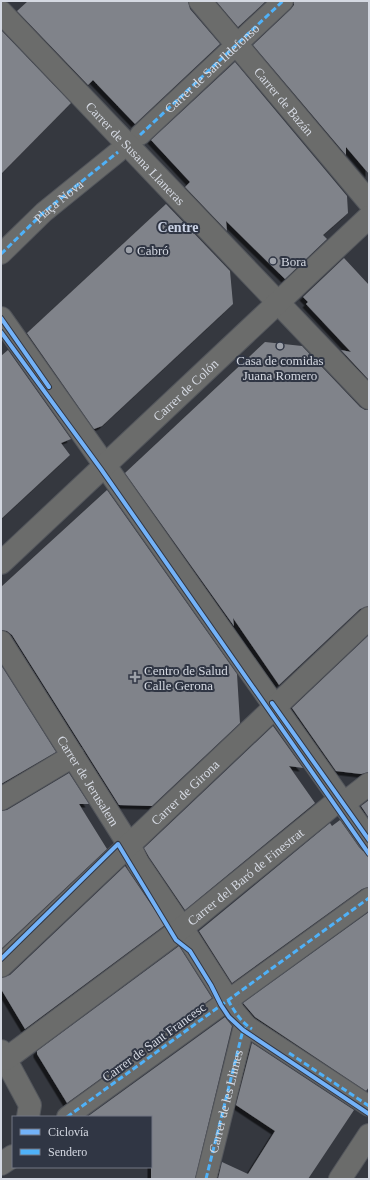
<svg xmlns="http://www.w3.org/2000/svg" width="370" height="1180" font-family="Georgia,serif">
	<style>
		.building { fill: #80838a; filter: url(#shadow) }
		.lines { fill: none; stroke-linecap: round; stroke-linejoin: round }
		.pedestrian-casing { stroke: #53565c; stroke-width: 22 }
		.minor-casing { stroke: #53565c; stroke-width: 24 }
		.pedestrian { stroke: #6b6c6b; stroke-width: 20 }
		.minor { stroke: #6b6c6b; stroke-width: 22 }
		.quiet { stroke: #4fb1f8; stroke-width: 3; stroke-dasharray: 6 3; stroke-linecap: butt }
		.cycleway-casing { stroke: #303644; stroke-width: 6 }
		.cycleway { stroke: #73b2f8; stroke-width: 4 }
		.poi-dot { fill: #9da1a9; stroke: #303644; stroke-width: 1.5 }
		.labels { text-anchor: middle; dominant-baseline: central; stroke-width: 4; stroke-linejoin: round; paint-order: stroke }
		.street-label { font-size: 13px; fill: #d5d9e2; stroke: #303644 }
		.poi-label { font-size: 13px; fill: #d5d9e2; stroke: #303644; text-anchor: start }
		.neighbourhood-label { font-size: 14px; font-weight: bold; fill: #ccd4e6; stroke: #303644 }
	</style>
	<defs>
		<filter id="shadow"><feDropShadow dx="-3.5" dy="3.5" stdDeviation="0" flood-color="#0009"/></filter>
	</defs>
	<rect width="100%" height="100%" fill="#35383f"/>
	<!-- building -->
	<g class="building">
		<polygon points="28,1 188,1 190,9 220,44 135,124 93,80 88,85 17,11"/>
		<polygon points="216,1 266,1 238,27"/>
		<polygon points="294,1 369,1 369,174 346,147 346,155 253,45 291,9 294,5"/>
		<polygon points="1,30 71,103 1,174"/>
		<polygon points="235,62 347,196 348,213 323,235 327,239 285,279 226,221 227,231 185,187 190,182 151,140"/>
		<polygon points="166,204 230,271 233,304 102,426 94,429 27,333"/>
		<polygon points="344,258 369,285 369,380 341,350 351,352 306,304 308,302 303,297"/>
		<polygon points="265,342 302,346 360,407 365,410 369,410 369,606 360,609 279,685 233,618 234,626 125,473"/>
		<polygon points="8,350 71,439 61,443 70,455 1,519 1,356"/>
		<polygon points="107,490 237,674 240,723 152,806 119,805 12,635 7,631 1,630 1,587"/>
		<polygon points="369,635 369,772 361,774 336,771 292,708"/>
		<polygon points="1,665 56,752 1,784"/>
		<polygon points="273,726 303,768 289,766 315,803 185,910 149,857 144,848"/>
		<polygon points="69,773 89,804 79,804 107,849 1,949 1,811 7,810"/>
		<polygon points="369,800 369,818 361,806"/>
		<polygon points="340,820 359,847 363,851 369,852 369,887 362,889 232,983 199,931 330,823 332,826"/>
		<polygon points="125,866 165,925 25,1029 1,989 1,978 10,975"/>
		<polygon points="369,912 369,1087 366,1091 255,1017 243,1003"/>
		<polygon points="179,946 212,998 67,1103 37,1054 37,1051"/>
		<polygon points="225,1017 232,1026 195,1179 151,1179 151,1117 87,1117"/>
		<polygon points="252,1043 354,1110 308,1179 218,1179 222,1162 248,1174 275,1131 236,1105"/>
	</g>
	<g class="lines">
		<defs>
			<g id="pedestrian">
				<polyline points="140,135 283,1"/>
				<path id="s1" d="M1,254L44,212L118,152"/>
				<polyline points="228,1000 235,1012 247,1026 369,1106"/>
				<polyline points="67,1117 369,898"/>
				<path id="s2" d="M206,1179L243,1030L247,1026"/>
			</g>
			<g id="minor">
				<path id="s3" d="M200,1L369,202"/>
				<path id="s4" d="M1,12L369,398"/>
				<polyline points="1,318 369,840"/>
				<path id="s5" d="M1,563L369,217"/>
				<path id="s6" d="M1,642L129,845L138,863L182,928L228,1000"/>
				<polyline points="1,799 73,756"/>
				<path id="s7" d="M1,966L369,618"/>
				<polyline points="1,1051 30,1105 28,1117"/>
				<path id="s8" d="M6,1059L182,928L334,804H343L369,784"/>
				<polyline points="1,1164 13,1156"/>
				<polyline points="340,1179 369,1135"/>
			</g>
		</defs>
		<!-- pedestrian casing -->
		<use href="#pedestrian" class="pedestrian-casing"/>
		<!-- minor casing -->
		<use href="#minor" class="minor-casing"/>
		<!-- pedestrian -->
		<use href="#pedestrian" class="pedestrian"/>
		<!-- minor -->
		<use href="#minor" class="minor"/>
		<!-- quiet -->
		<g class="quiet">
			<path id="s9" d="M140,135L283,1"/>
			<polyline points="1,254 44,212 118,152"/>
			<path d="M228,1000C234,1011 241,1022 252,1029"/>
			<polyline points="289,1053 369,1106"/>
			<polyline points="67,1117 369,898"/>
			<polyline points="206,1179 243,1030 245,1027"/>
		</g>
		<defs>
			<g id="cycleway">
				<polyline points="1,318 49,387"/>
				<polyline points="1,332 101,469 369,854"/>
				<polyline points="272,703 369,840"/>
				<polyline points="1,959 118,844 176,940 190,951 211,985 221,1005 229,1017 243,1030 369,1114"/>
			</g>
		</defs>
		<!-- cycleway casing -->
		<use href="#cycleway" class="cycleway-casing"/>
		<!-- cycleway -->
		<use href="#cycleway" class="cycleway"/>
	</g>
	<!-- markers -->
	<g class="poi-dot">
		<circle cx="129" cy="250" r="4"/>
		<circle cx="273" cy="261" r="4"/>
		<circle cx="280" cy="346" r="4"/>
		<path d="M133 671h4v4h4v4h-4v4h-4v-4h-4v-4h4z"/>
	</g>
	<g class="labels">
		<!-- street labels -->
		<g class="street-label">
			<text stroke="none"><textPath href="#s9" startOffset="98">Carrer de San Ildefonso</textPath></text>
			<text stroke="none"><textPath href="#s3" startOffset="131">Carrer de Bazán</textPath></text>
			<text stroke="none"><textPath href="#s4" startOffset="195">Carrer de Susana Llaneras</textPath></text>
			<text stroke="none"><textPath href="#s1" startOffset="78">Plaça Nova</textPath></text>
			<text stroke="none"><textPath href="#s5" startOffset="253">Carrer de Colón</textPath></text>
			<text stroke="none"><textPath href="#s6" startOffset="164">Carrer de Jerusalem</textPath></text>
			<text stroke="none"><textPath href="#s7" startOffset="253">Carrer de Girona</textPath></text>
			<text stroke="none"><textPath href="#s8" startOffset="301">Carrer del Baró de Finestrat</textPath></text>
			<text transform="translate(154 1042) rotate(-36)">Carrer de Sant Francesc</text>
			<text stroke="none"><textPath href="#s2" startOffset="80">Carrer de les Llimes</textPath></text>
		</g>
		<!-- poi labels -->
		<g class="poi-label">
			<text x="137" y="250">Cabró</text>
			<text x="281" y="261">Bora</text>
			<text x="280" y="360" text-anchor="middle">Casa de comidas<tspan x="280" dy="15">Juana Romero</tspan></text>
			<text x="144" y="670">Centro de Salud<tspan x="144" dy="15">Calle Gerona</tspan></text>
		</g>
		<!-- neighbourhood labels -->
		<g class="neighbourhood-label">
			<text x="178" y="227">Centre</text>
		</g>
	</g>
	<!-- border -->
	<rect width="370" height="1180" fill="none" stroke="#d5d9e2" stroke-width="4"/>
	<!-- legend -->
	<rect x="12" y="1116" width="140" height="52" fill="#303644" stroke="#727783"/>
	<rect x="20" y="1129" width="20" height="6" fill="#73b2f8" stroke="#727783"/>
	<text x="48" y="1136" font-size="12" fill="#d5d9e2">Ciclovía</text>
	<rect x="20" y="1149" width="20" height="6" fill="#4fb1f8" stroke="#727783"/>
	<text x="48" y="1156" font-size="12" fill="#d5d9e2">Sendero</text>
</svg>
